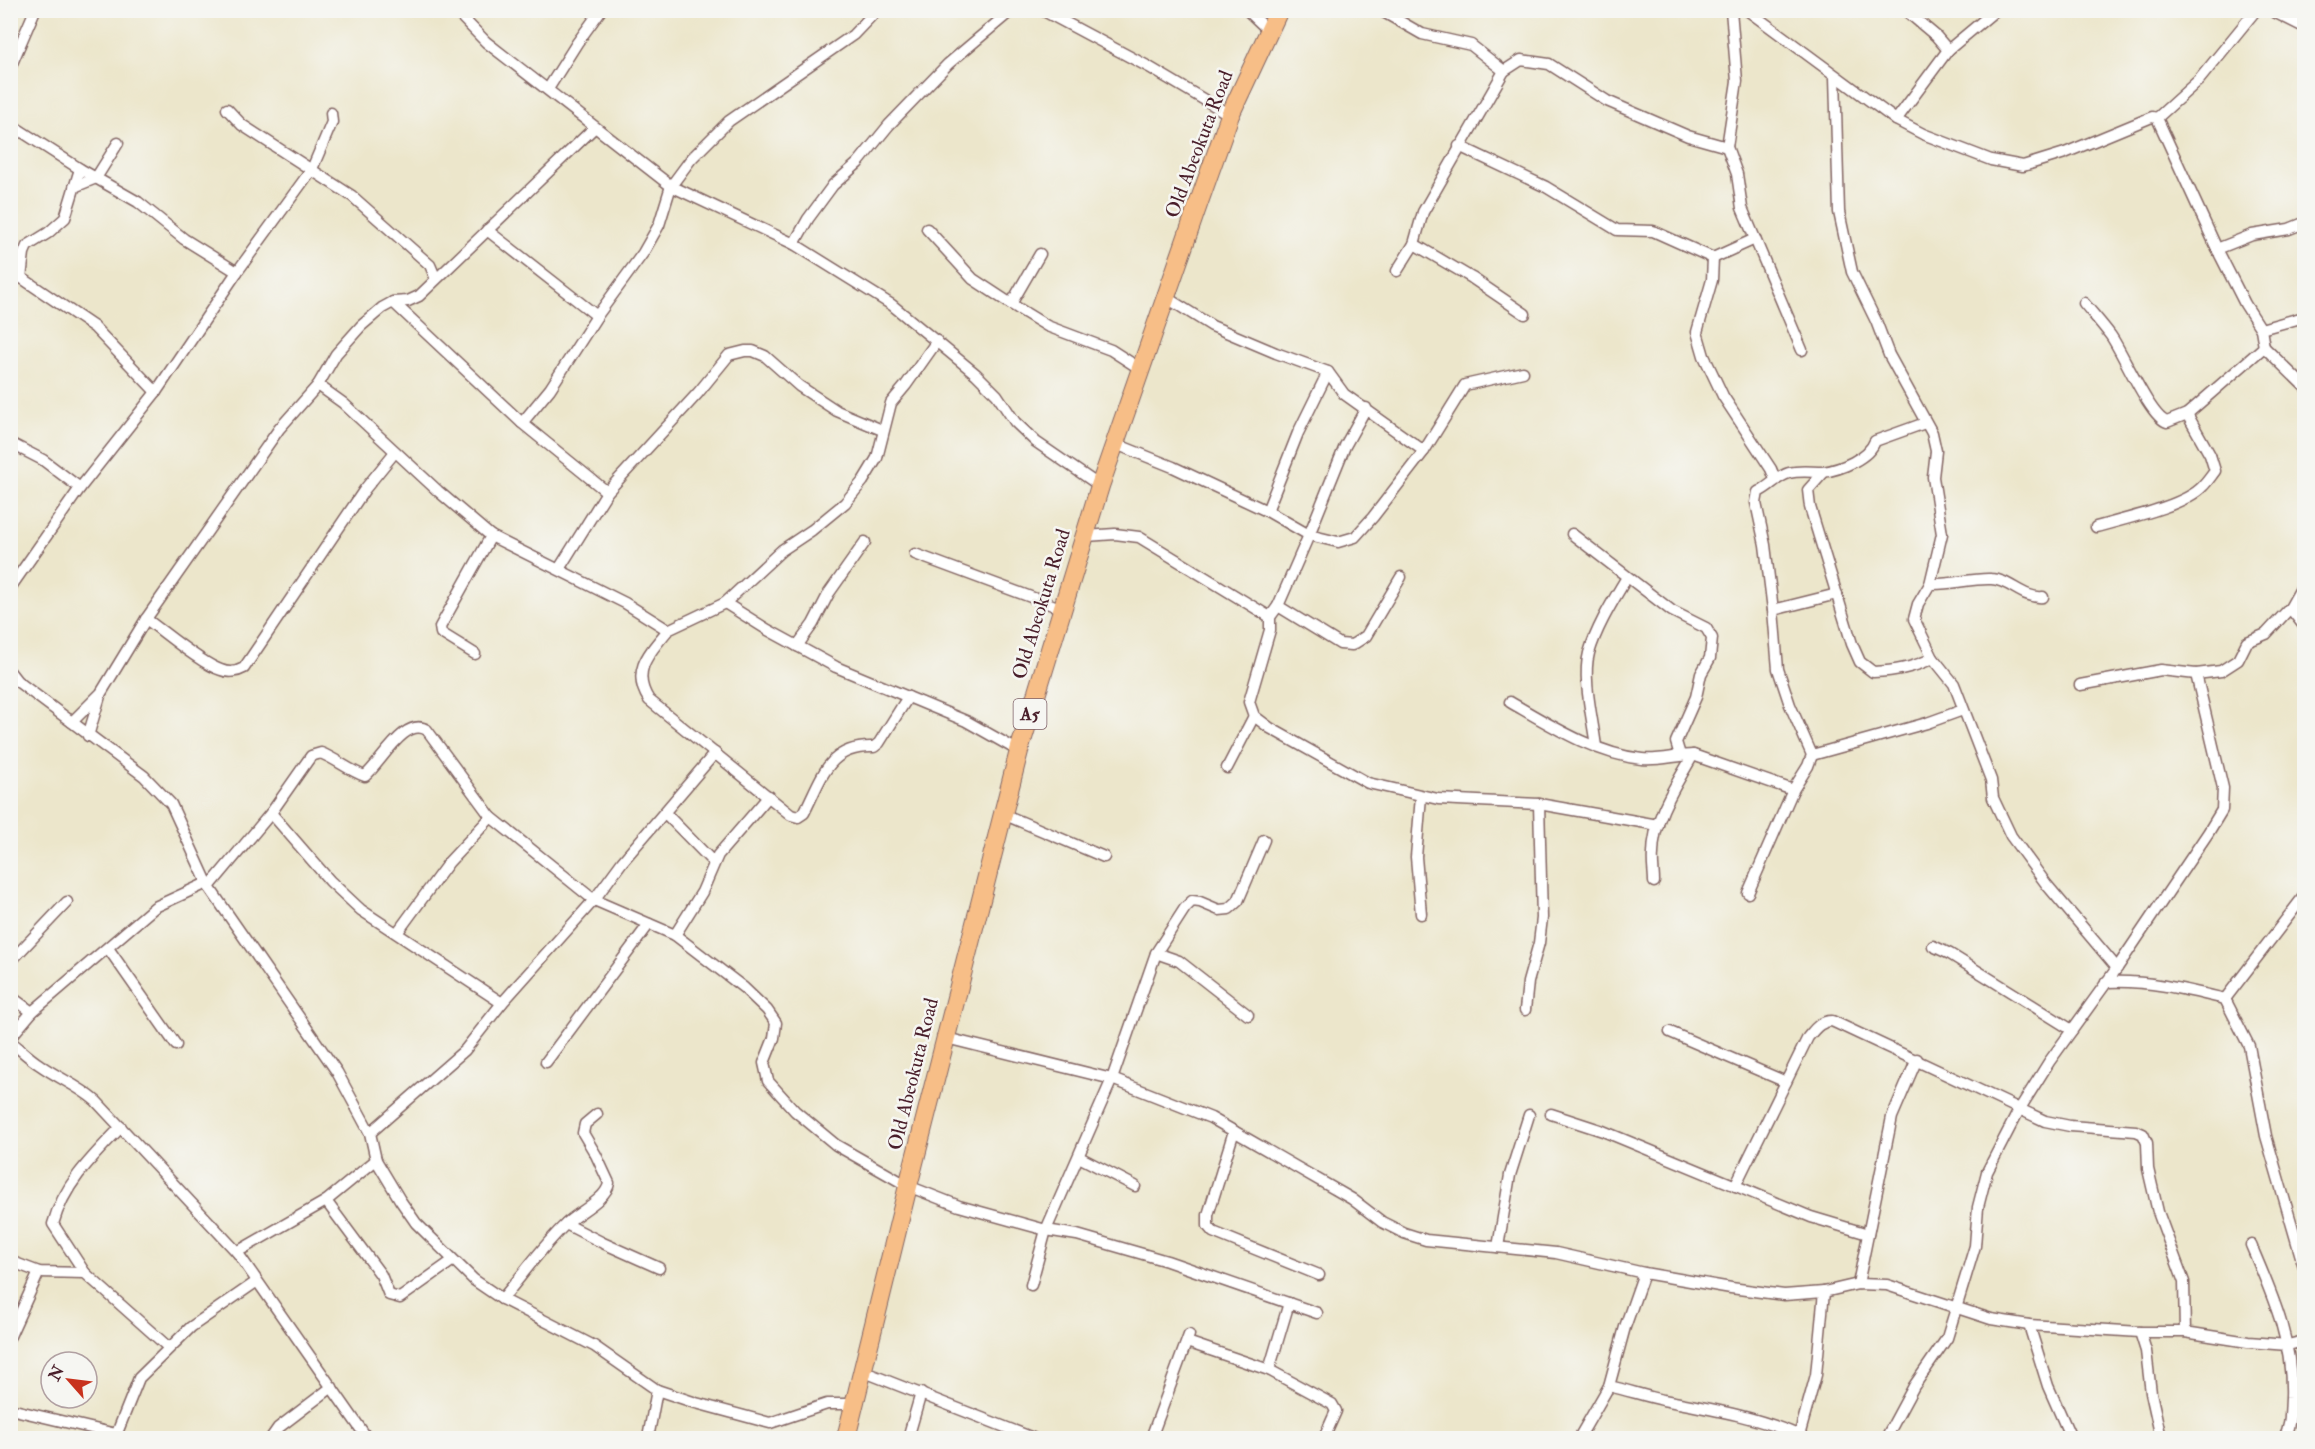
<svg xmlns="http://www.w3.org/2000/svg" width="2315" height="1449" font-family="'IM FELL Double Pica',serif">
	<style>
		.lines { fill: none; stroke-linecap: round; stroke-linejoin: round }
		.street-casing { stroke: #836563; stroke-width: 13 }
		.highway-casing { stroke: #836563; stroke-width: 20 }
		.street { stroke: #fff; stroke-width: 10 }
		.highway { stroke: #f7be87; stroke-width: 18 }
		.labels { text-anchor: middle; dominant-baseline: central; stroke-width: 5; stroke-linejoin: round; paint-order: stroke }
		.shield { fill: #f6f6f2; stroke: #7e6067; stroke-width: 1.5 }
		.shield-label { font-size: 18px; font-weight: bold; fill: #4a1f2b }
		.street-label { font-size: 20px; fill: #4a1f2b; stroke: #f6f6f2 }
	</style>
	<rect width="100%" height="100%" fill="#f6f6f2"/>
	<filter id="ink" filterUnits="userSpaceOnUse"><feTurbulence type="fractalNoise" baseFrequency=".0167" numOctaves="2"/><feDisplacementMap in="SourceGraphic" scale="12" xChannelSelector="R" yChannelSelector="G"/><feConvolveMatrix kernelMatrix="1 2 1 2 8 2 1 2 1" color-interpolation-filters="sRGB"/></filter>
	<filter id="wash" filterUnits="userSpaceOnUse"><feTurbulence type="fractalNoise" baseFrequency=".008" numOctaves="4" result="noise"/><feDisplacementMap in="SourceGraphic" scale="24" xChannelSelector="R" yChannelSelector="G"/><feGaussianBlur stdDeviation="1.35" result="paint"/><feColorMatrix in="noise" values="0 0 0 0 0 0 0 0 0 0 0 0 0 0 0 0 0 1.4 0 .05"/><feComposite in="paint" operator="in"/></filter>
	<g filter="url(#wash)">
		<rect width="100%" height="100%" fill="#ece6cb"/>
	</g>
	<g filter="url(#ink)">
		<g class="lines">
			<defs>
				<g id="street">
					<polyline points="455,10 486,42 671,186 794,244 892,305 976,374 997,395 1015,422 1036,442 1100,486"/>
					<polyline points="1042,10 1149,67 1230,115"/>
					<polyline points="1247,10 1268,30"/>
					<polyline points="1380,10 1422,34 1471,45 1504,71 1521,60 1549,64 1607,101 1688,136 1727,147"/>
					<polyline points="1731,10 1737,81 1727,147 1737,174 1742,208 1802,350"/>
					<polyline points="1747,10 1896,120 1923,134 1991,160 2023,166 2065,153 2152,117 2157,118 2217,249 2245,304 2261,329 2264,347 2304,386"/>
					<polyline points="1905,10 1936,36 1948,50"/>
					<polyline points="2270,10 2304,27"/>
					<polyline points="10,68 35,10"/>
					<polyline points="1835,76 1839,212 1852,272 1876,321 1889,355 1932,433 1936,451 1933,477 1942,534 1930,584 1918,604 1914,619 1933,658 1954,684 1991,780 1993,798 2011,836 2047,885 2117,968"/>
					<polyline points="548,89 577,43 601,10"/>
					<polyline points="227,109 242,125 352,196 430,265 436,279"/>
					<polyline points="2157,118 2199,80 2256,10"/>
					<polyline points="1896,120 1948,50 1996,10"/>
					<polyline points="10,124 80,169 138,202 184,239 237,272"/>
					<polyline points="1459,146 1546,187 1617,230 1653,231 1713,258 1755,239"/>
					<polyline points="74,187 96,178 118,143"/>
					<polyline points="927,229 973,279 1011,304 1047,326 1111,350 1142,370"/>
					<polyline points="487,230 597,316"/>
					<polyline points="794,244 808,219 833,185 858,163 889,125 948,64 1012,10"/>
					<polyline points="1414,244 1472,278 1525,314"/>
					<polyline points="2217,249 2252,235 2289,229 2304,223"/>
					<polyline points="1713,258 1712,280 1697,332 1704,356 1723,396 1771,469 1775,479"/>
					<polyline points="10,270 94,327 156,392"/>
					<polyline points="1397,271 1414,244 1423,212 1504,71"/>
					<polyline points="21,278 24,253 27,246 48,233 65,218 80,169"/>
					<polyline points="1167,298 1212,326 1276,353 1328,372 1344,394 1424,451"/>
					<polyline points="393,302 522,423 607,492"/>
					<path d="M2084,303C2093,314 2103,325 2111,336C2123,353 2150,417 2167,422L2187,414L2264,347"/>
					<polyline points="1011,304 1040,254"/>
					<polyline points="2261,329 2304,317"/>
					<polyline points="318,385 343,403 438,491 491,536 625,603 668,630 725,603 782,550 812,530 845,503 863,481 877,458 891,403 906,385 937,341"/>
					<polyline points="1366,408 1345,446 1309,535 1278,606 1270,617 1270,630 1249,702 1254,716 1270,728 1368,783 1438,799 1539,804 1658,825"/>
					<polyline points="522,423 550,389 597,316 643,253 659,225 671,186 691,159 729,121 853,35 877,10"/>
					<polyline points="10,443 43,460 80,488"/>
					<polyline points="1116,444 1173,467 1267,511 1309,535 1338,542 1355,537 1373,517 1424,451 1465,385 1523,372"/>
					<path d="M1824,472L1808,490L1810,507L1852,644L1860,662L1873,672C1895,671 1913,668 1933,658"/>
					<polyline points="1267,511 1298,433 1328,372"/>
					<path d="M2096,527C2124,519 2185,506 2203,486C2208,481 2211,476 2215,471L2210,455L2187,414"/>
					<polyline points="1572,534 1672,611 1706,628 1712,638 1710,658 1701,674 1696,697 1676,742 1680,755"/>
					<polyline points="1086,536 1115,534 1139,537 1270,617"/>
					<polyline points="915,554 1063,609"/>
					<polyline points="559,569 607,492 698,393 729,355 745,351 753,351 765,356 799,386 837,411 882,430"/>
					<path d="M1930,584C1951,585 1972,578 1991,579C2009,579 2023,599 2043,597"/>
					<polyline points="10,588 80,488 156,392 237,272 312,169 332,122 331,113"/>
					<polyline points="725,603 768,630 836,667 966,721 1019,751"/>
					<polyline points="1278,606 1340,644 1352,645 1366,636 1401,577"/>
					<polyline points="2290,608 2304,626"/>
					<polyline points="1773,610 1837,594"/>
					<path d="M146,619C163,631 203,665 221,670C228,673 237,672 244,668L365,489L395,452"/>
					<path d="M668,630C650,652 630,671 649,700L791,815L798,817L804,813C822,778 828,745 874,747L879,743L908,697"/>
					<polyline points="797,646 813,624 829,593 865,542"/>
					<polyline points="475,654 441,633 440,627 491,536"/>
					<polyline points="10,672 17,681 144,776 171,804 209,887 337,1072 370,1133 376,1160 400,1200 416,1223 474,1280 502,1299 594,1346 657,1390 696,1403 770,1423 827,1404 854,1404"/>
					<polyline points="2080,685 2161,670 2196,674 2221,671 2238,660 2247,642 2266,634 2290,608 2304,583"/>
					<path d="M1510,702C1550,725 1595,754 1642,759C1659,761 1677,755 1693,755L1793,790"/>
					<polyline points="72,722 101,693 146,619 279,429 318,385 336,354 361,326 382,308 393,302 408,301 419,296 594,128"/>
					<polyline points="88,736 100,696"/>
					<path d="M1596,747C1593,720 1582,679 1589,653C1597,626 1613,601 1627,577"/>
					<polyline points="1812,755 1927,723 1963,710"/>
					<polyline points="1227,768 1254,716"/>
					<polyline points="1421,796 1416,857 1421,914"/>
					<polyline points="271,813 330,881 361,910 502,1003"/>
					<polyline points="665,813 714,863"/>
					<polyline points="1003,814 1104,857"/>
					<path d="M1654,882C1654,873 1652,863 1653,854C1653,818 1676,785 1693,755"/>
					<path d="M209,887L271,813L311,756L321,753C336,759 350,771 365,776C381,763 405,716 427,730L491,817L594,900L675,935L744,988L767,1010L776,1023L774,1038L764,1063L768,1081L795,1111L836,1145L908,1186L959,1206L1046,1230L1077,1235L1167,1261L1317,1313"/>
					<path d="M1748,893L1793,790L1808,766L1812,755L1790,705L1778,669L1773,610L1765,545L1756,503L1758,492C1771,486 1776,477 1789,473C1800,470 1811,472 1822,472C1840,470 1869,458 1875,441L1925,423"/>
					<polyline points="397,933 449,862 491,817"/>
					<polyline points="675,935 702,892 718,855 769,796"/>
					<polyline points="1933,946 1950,954 2072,1030"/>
					<polyline points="108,948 176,1045"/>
					<polyline points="1156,953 1179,961 1248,1015"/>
					<polyline points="10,962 67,902"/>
					<path d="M2106,982C2148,980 2184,989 2225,999L2249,1046L2266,1136L2304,1267"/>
					<polyline points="10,996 32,1012"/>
					<polyline points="2225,999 2304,896"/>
					<polyline points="1525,1010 1528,982 1539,943 1542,918 1539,804"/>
					<polyline points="1670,1032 1786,1082"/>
					<polyline points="10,1038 32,1012 155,907 207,883"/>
					<polyline points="946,1038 1112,1079 1211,1118 1352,1199 1382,1222 1404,1233 1426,1240 1556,1253 1644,1273 1731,1288 1784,1295 1824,1292 1858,1284 1887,1285 1991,1319 2029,1325 2140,1332 2185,1332 2248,1342 2288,1345 2304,1341"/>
					<path d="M10,1041C20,1049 29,1058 40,1065C58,1078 79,1086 96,1101L237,1252L367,1438"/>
					<polyline points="546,1062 649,924"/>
					<polyline points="1551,1114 1603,1131 1811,1217 1868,1234"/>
					<polyline points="1234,1131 1208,1215 1208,1226 1213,1232 1319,1275"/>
					<polyline points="370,1133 465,1050 502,1003 594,900 622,862 715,753"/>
					<polyline points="1079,1157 1135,1186"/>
					<path d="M1735,1186L1808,1037C1815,1029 1820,1021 1832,1021L2045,1121L2070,1126L2136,1131L2143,1134L2147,1143L2148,1169L2158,1212L2184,1282L2185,1332"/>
					<polyline points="326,1201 381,1275 389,1295 400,1298 452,1261"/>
					<polyline points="566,1224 603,1243 659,1268"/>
					<path d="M2251,1245C2273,1297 2293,1340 2291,1398C2290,1414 2291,1424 2284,1438"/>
					<polyline points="1498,1247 1510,1175 1529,1115"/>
					<polyline points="237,1252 326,1201 376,1160"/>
					<polyline points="10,1261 39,1272 85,1273 168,1347"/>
					<path d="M85,1273L53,1224C64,1184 93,1156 121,1127"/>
					<polyline points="1858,1284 1892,1117 1917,1059"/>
					<polyline points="1031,1285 1046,1230 1112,1079 1156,953 1185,908 1192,901 1200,902 1219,910 1229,909 1238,901 1264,840"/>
					<path d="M502,1299C522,1276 544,1244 566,1224C577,1213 607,1199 609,1183L596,1155L583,1133L585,1124L597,1114"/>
					<polyline points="2029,1325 2048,1386 2071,1438"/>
					<polyline points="2140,1332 2146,1351 2151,1393 2161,1438"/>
					<polyline points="10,1336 39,1272"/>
					<polyline points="1187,1342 1269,1370 1332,1404 1336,1411 1324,1438"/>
					<polyline points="1269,1370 1289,1303"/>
					<polyline points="862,1371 1033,1438"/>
					<path d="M1609,1386C1627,1390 1645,1396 1663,1400C1712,1409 1759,1417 1805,1438"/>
					<polyline points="10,1409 116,1434"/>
					<polyline points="1799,1436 1816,1375 1824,1292"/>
					<polyline points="115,1438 139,1378 191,1327 256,1282"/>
					<polyline points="271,1438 278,1428 332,1387"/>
					<polyline points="648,1438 657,1390"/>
					<polyline points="908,1438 921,1393"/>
					<polyline points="1151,1438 1189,1335"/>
					<polyline points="1579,1438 1609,1386 1625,1327 1644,1273"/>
					<polyline points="1886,1438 1914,1386 1947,1338 1975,1246 1978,1207 1987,1172 2019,1110 2049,1062 2117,968 2208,833 2222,810 2223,788 2196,674"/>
				</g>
				<polyline id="highway" points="846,1438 908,1186 1019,751 1100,486 1199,202 1230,115 1279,10"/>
			</defs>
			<!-- street casing -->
			<use href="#street" class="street-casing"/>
			<!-- highway casing -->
			<use href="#highway" class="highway-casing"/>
			<!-- street -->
			<use href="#street" class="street"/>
			<!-- highway -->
			<use href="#highway" class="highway"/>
		</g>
	</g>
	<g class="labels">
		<!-- shield labels -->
		<rect class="shield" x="1013.5" y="699" width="33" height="30" rx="4.5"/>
		<g class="shield-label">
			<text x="1030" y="714">A5</text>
		</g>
		<!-- street labels -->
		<g class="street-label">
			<text transform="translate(1199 144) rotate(-69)">Old Abeokuta Road</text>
			<text transform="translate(1041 604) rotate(-73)">Old Abeokuta Road</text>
			<text transform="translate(913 1074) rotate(-76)">Old Abeokuta Road</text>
		</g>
	</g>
	<!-- margin -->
	<rect width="2315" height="1449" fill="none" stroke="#f6f6f2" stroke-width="36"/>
	<!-- north arrow -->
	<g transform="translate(69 1380) rotate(298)"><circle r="28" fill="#f6f6f2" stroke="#b1a0a2" stroke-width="1.5"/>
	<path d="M0-4.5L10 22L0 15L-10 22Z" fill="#c8321e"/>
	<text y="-9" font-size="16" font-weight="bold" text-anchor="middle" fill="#4a1f2b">N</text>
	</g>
</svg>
